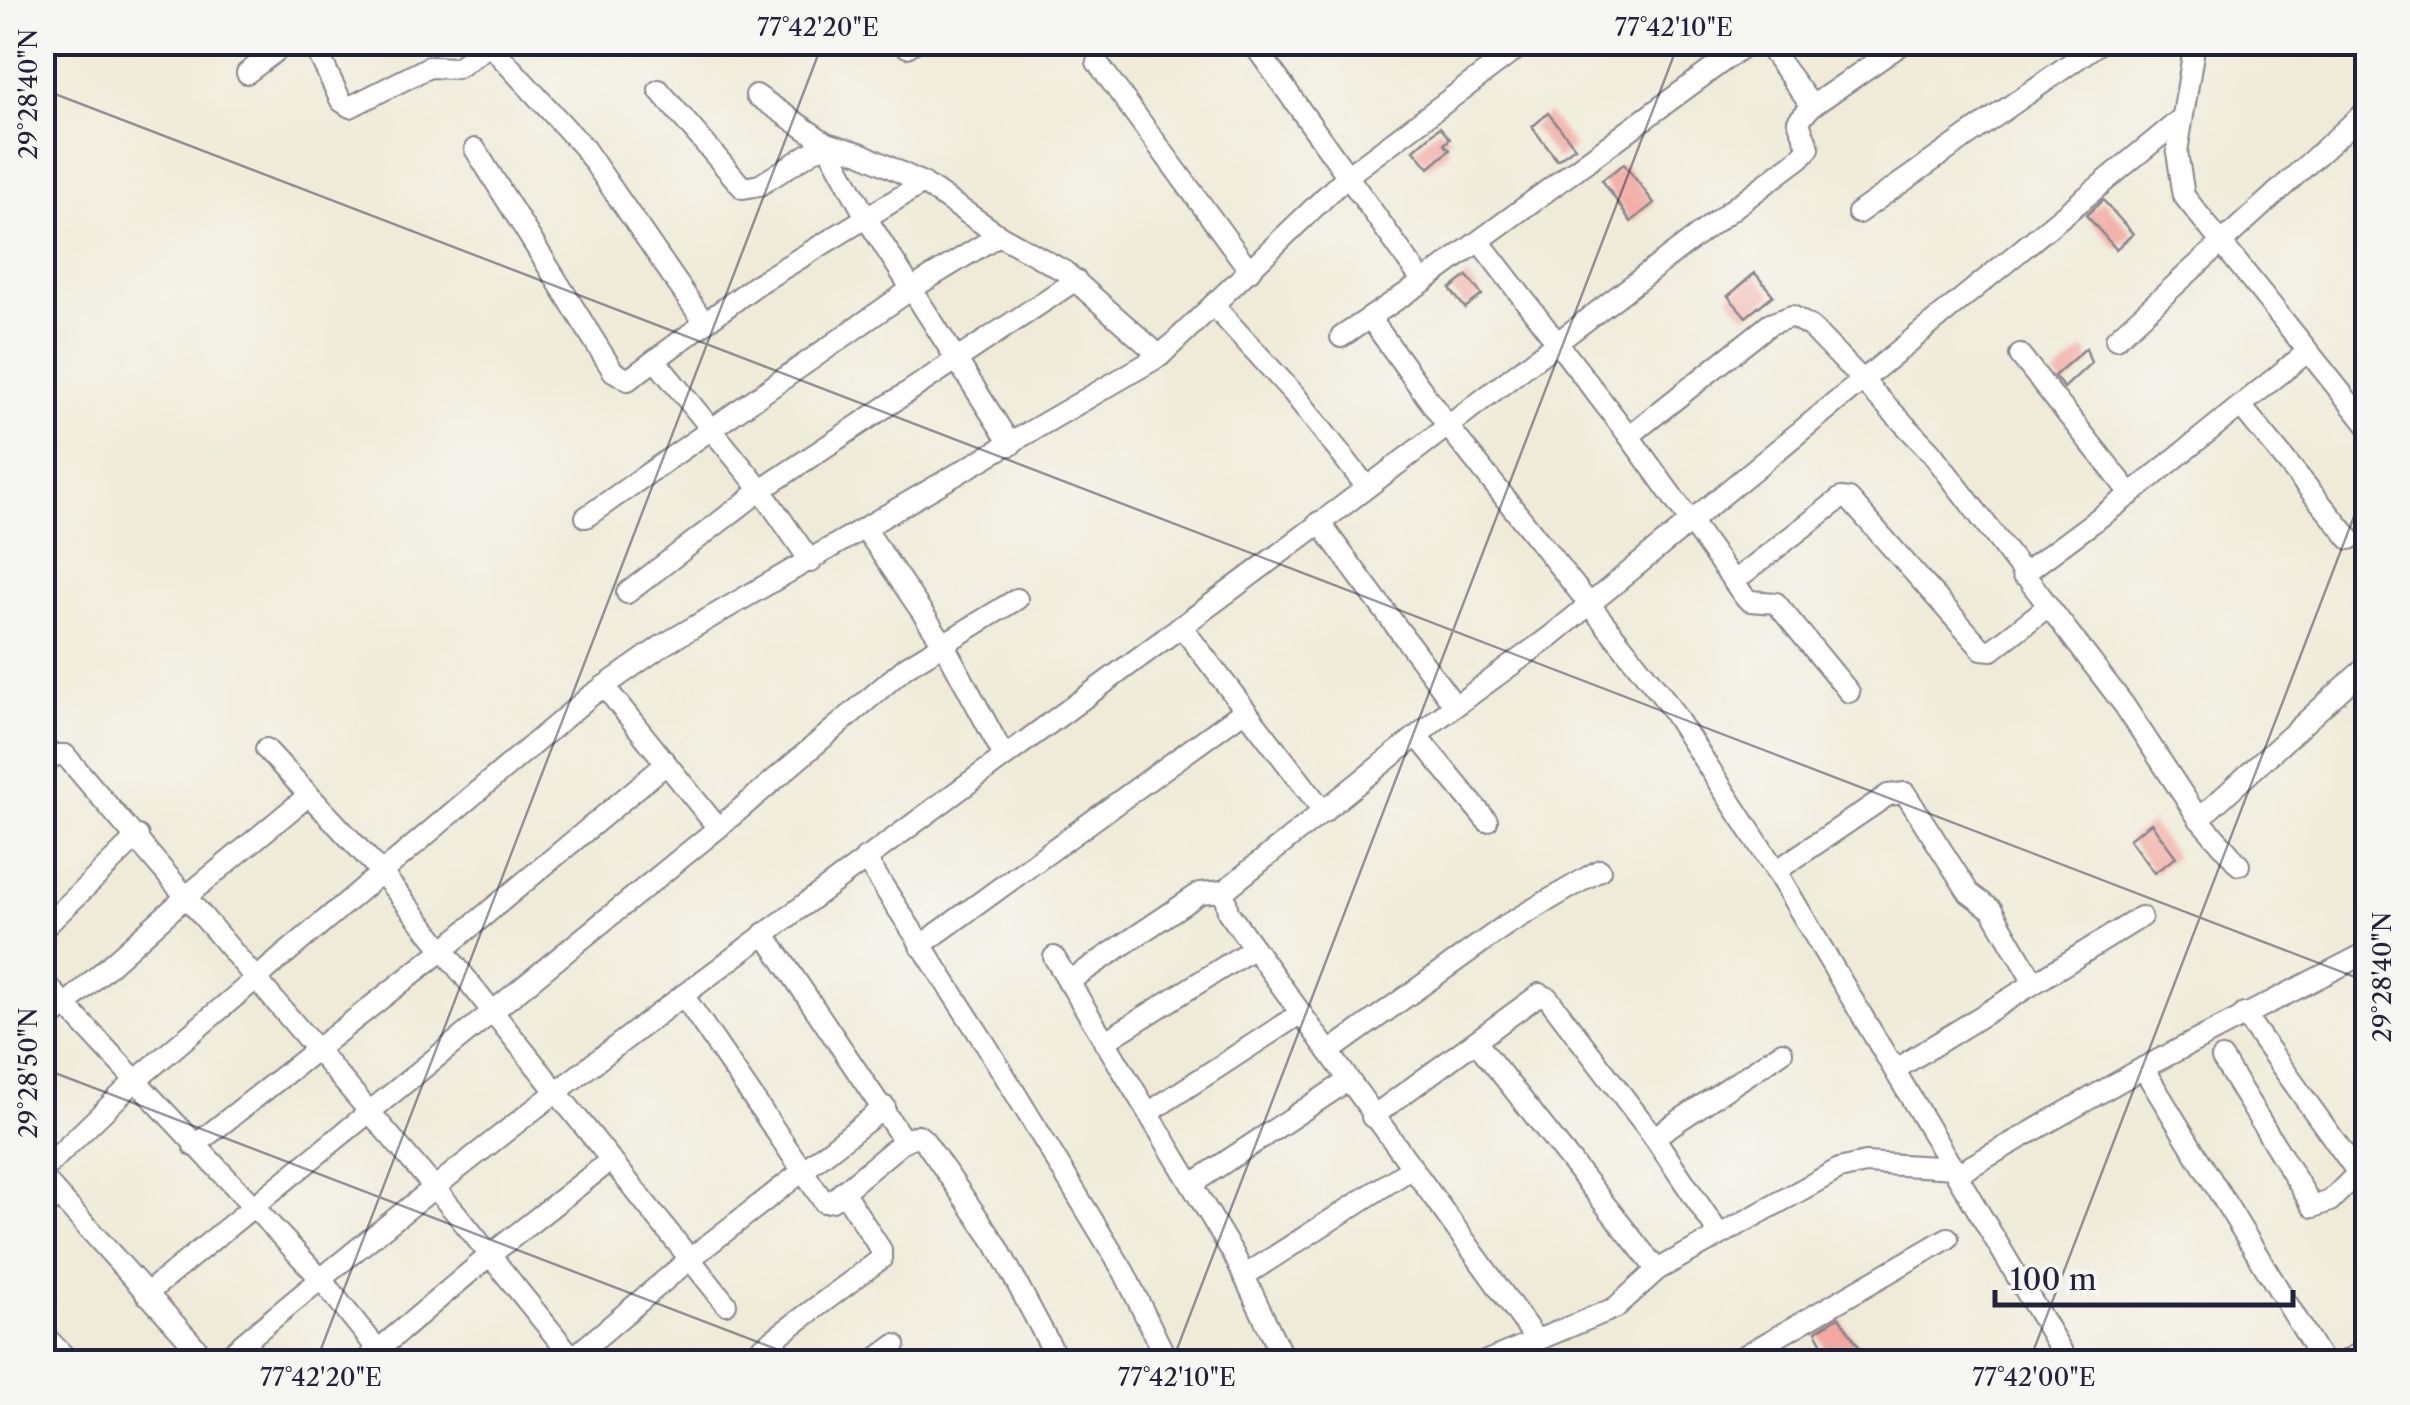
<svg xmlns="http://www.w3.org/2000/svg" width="2410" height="1405" font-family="'Libre Caslon Text',serif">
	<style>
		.building { fill: #f2a7a0 }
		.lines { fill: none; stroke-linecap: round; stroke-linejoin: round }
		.minor-casing { stroke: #88868a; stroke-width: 24 }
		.tertiary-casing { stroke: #88868a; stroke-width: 26 }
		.minor { stroke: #fff; stroke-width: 20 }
		.tertiary { stroke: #fff; stroke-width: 22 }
		.ticks { fill: none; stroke: #22223b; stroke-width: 2.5; stroke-opacity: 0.45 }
		.neatline { fill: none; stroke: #22223b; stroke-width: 4 }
		.ticks-label { font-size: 25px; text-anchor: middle; fill: #22223b }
	</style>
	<rect width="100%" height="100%" fill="#f6f6f2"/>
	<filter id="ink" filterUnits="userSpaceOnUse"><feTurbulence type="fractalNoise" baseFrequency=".01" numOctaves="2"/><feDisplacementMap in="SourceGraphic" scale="20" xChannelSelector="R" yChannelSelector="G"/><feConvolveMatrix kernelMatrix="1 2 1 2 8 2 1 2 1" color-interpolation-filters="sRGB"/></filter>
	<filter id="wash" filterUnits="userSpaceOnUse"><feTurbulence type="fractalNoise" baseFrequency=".0048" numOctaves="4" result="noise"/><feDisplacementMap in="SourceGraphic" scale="40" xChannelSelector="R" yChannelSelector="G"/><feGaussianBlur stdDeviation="2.25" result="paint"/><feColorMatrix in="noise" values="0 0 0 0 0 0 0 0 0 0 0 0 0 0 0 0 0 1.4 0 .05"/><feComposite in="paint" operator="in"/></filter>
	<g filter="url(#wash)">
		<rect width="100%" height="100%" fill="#efebd8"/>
		<g id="blocks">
			<!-- building -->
			<g class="building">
				<polygon points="1548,113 1575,147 1557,160 1532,127"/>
				<polygon points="1440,127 1450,139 1444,144 1450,150 1429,168 1414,150"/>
				<polygon points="1624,164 1654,203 1631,222 1602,180"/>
				<polygon points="2103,200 2133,234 2116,249 2086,215"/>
				<polygon points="1755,273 1773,295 1746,317 1728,296"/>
				<polygon points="1467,276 1482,295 1465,308 1450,289"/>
				<polygon points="2086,348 2091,363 2064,388 2054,376"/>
				<polygon points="2151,823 2176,857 2154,873 2129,839"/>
				<polygon points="1839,1317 1869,1362 1833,1362 1816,1331"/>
			</g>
		</g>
	</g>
	<g filter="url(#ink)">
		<use href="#blocks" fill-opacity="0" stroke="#88868a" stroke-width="2.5"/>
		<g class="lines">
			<defs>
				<g id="minor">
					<polyline points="313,42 341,101 350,107 429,67 457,68 490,45"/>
					<polyline points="494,42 490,45 584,148 704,322"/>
					<polyline points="1252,42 1423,282 1749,42"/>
					<polyline points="1765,42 1812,106 1905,42"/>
					<polyline points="2195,42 2177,152 2184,196 2368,426"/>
					<polyline points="907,47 915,42"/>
					<polyline points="1097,62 1250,271"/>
					<polyline points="247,73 288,42"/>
					<polyline points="659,90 743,188 760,185 826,143 860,153 923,183 999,235 1064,271 1160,356"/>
					<polyline points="756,95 826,143 867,219 1011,445"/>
					<polyline points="475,149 613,371 628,380 756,285 923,183"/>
					<polyline points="1858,213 2101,42"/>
					<polyline points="1479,241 1629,436 1744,596 1750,601 1776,603 1849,692"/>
					<polyline points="1213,305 1294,394 1366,486"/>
					<polyline points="1370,318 1447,425 1663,697 1776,871 2068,1362"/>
					<polyline points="1341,337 1423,282"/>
					<polyline points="2116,339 2368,109"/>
					<polyline points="2020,355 2131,494 2306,353"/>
					<polyline points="655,360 761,490 811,562"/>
					<polyline points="2241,406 2350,539"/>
					<polyline points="1629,436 1770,324 1792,316 1811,327 1931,452 2124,705 2199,819 2239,865"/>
					<polyline points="586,517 913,288 999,235"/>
					<polyline points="1319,522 1455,706"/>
					<polyline points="866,530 943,643 1004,756"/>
					<polyline points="2022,575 2131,494"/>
					<polyline points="1734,581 1841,498 1849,499 1982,649 1992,650 2047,607"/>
					<polyline points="627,593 761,490 1076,280"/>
					<polyline points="1181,626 1324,812"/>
					<polyline points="604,686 718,828"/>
					<polyline points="1417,736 1487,821"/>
					<polyline points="266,749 381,872 726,1304"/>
					<polyline points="42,765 55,755 65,755 456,1213 576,1362"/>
					<polyline points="2199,819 2368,665"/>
					<polyline points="865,858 986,1045 1124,1272 1168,1362"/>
					<polyline points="1776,871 1888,795 1905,793 1969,893 1992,910 2034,983"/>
					<polyline points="42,930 138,836"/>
					<polyline points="764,933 904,1141 918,1135 924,1140 996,1244 1059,1362"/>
					<polyline points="920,946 1245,710"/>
					<polyline points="1054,957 1234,1255 1285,1362"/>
					<polyline points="42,980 320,1278 388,1362"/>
					<polyline points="1068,982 1200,893 1224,891"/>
					<polyline points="683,995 824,1202 832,1201 904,1141"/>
					<polyline points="2244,1014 2358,1173 2366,1167"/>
					<polyline points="42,1026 188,895 309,795"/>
					<polyline points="1104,1042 1254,948"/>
					<polyline points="1477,1043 1657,1270"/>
					<polyline points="1329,1052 1506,925 1600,870"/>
					<polyline points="2222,1058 2313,1207 2330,1201 2358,1173"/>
					<polyline points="2143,1068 2323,1362"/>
					<polyline points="1896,1069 2141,917"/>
					<polyline points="1148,1113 1301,1013"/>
					<polyline points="1372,1117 1540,994 1548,998 1654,1137"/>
					<polyline points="194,1146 444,949 666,764"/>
					<polyline points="42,1171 134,1082 589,697 663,645 1160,356 1347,176 1526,42"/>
					<polyline points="1959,1173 2143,1068 2368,952"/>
					<polyline points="42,1177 209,1362"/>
					<polyline points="1192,1184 1349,1080"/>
					<polyline points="1719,1234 1654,1137 1782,1052"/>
					<polyline points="1244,1276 1412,1168"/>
					<polyline points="146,1294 718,828 906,667 1017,599"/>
					<polyline points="42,1333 70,1362"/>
					<polyline points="1535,1338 1228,912 1224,891 1439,718 1551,636 2182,118"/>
					<path d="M221,1362C526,1104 850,871 1171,634C1383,479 1589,316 1800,158L1809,148L1798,121L1812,106"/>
					<polyline points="364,1362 490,1255 610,1161"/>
					<polyline points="568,1362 691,1258 885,1107"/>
					<polyline points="743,1362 881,1259 881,1250 843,1191"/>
					<polyline points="872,1362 895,1345"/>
					<polyline points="1484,1362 1615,1308 1657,1270 1839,1169 1865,1163 1956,1168"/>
					<polyline points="1734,1362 1948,1238"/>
				</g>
				<polyline id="tertiary" points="2346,1362 2368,1350"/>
			</defs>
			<!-- minor casing -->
			<use href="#minor" class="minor-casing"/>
			<!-- tertiary casing -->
			<use href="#tertiary" class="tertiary-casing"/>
			<!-- minor -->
			<use href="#minor" class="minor"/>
			<!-- tertiary -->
			<use href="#tertiary" class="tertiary"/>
		</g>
	</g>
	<!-- ticks -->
	<path class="ticks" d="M42,89L2368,982M42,1068L810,1362M316,1362L823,42M1172,1362L1679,42M2029,1362L2368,480"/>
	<!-- margin -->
	<rect width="2410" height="1405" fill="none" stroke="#f6f6f2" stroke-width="110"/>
	<!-- scale -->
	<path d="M1995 1290v15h298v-15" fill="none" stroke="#22223b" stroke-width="5"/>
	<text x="2010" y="1290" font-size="30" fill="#22223b" stroke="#f6f6f2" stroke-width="8" paint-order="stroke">100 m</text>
	<rect x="55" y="55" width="2300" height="1295" class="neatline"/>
	<g class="ticks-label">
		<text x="818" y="36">77°42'20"E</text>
		<text x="1674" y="36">77°42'10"E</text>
		<text transform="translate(28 94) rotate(-90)" y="9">29°28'40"N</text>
		<text transform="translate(2382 977) rotate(-90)" y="9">29°28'40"N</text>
		<text transform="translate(28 1073) rotate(-90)" y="9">29°28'50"N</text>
		<text x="321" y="1386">77°42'20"E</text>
		<text x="1177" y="1386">77°42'10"E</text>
		<text x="2034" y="1386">77°42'00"E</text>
	</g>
</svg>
